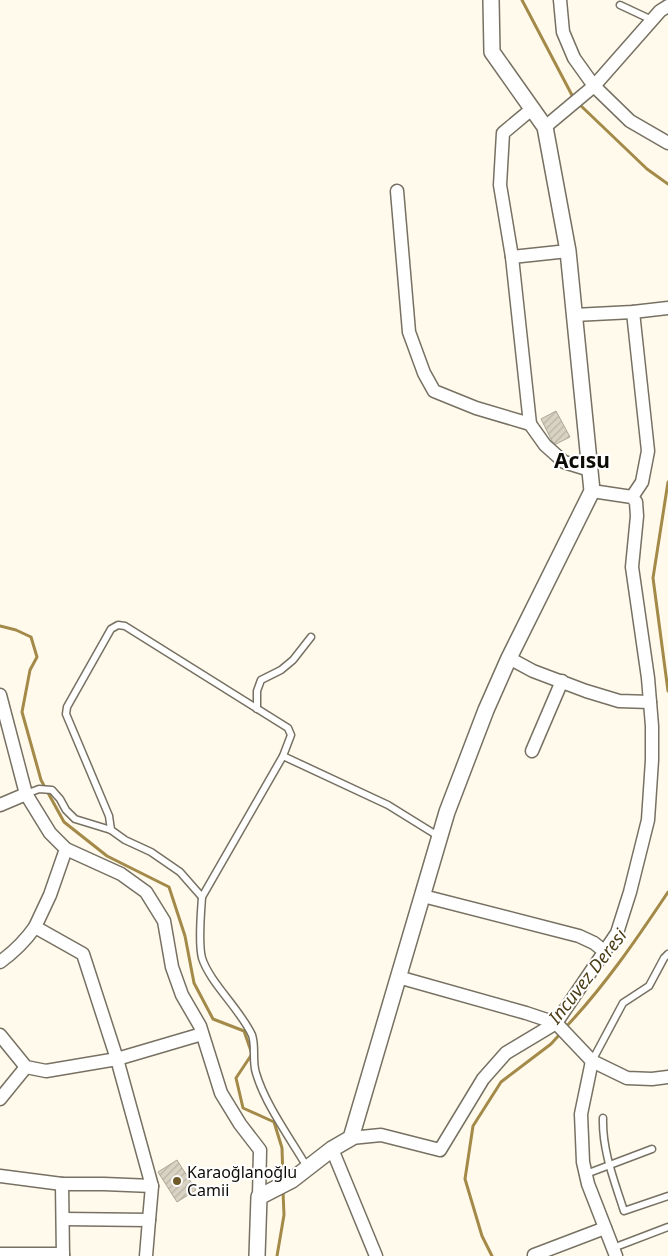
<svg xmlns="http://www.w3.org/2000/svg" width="668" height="1256" font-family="'Noto Sans',sans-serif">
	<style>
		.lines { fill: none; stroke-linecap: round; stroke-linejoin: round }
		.stream { stroke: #a48a48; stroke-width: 3 }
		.building { fill: url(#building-hatch); stroke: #ada798 }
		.service-casing { stroke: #767162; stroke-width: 9 }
		.minor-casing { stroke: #767162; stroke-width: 15 }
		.tertiary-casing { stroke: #767162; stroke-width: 18 }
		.service { stroke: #fff; stroke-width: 6 }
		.minor { stroke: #fff; stroke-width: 12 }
		.tertiary { stroke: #fff; stroke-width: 15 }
		.poi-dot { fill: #6e5b29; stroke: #fff; stroke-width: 2 }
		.labels { text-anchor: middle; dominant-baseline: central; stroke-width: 4; stroke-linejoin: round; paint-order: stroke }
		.poi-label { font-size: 16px; fill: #0d0b06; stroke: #fff; text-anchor: start }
		.water-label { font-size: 18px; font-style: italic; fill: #4a3c14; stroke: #fff }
		.district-label { font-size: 21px; font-weight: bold; fill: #0d0b06; stroke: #fff }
	</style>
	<defs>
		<pattern id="building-hatch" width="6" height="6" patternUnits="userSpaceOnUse" patternTransform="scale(1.25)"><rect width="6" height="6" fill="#d9d3c3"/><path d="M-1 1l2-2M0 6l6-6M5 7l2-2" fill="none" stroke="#b9b4a6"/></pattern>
	</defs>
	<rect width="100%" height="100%" fill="#fffaec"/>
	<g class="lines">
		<!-- stream -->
		<g class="stream">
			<polyline points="522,0 574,99"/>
			<polyline points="578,103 647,169 668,184"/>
			<polyline points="668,482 653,578 668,691"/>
			<polyline points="0,626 16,630 31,637 37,657 30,670 22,712 41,780 64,822 107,856 169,887 185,936 194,983 213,1019 244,1031 252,1054 236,1078 243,1108 274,1122 282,1148 283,1180"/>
			<path d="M564,1029C604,987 636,940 668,892"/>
			<polyline points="277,1256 284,1215 283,1191"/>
			<polyline points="492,1256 482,1236 465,1179 473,1126 501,1082 551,1044 560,1034"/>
		</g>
	</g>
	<!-- building -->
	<g class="building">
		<polygon points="556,411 570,437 554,445 541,419"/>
		<polygon points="177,1160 196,1190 177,1202 158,1172"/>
	</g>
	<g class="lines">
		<defs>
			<g id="service">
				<polyline points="620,5 652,20"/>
				<polyline points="257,709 257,691 261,680 281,670 293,660 311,637"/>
				<path d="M283,756L202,897C201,913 198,943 202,958C210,983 240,1009 252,1035C256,1046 252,1061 256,1073C265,1104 290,1138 307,1167"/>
				<polyline points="26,794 39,789 52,790 60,799 66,810 75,819 111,830 125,840 151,852 180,872 202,897"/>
				<polyline points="111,830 109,816 66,714 67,707 111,629 118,625 125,626 288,728 291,735 283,756 388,805 438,836"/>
				<polyline points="592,1061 623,1003 649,986 664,958 668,954"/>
				<path d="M603,1118C602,1150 614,1180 624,1211L668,1196"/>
				<polyline points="586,1174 652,1149"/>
				<polyline points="613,1248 668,1227"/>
			</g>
			<g id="minor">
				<polyline points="560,0 563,32 574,58 594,86 630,121 668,143"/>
				<polyline points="545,127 594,86 660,11 668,6"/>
				<polyline points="397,191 409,332 424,373 434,391 476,408 530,424 512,257 500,185 503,133 533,108"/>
				<polyline points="512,257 568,251"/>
				<polyline points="574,315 633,312 668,308"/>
				<polyline points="530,424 545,445 564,462 590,470"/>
				<polyline points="632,497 642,482 648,451 633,312"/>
				<polyline points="509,658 533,671 586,691 619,701 650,702"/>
				<polyline points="0,695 26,794"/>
				<polyline points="532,751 562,681"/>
				<polyline points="0,805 26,794 50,833 66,849 121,874 146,892 164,921 172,967 182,995 200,1026 221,1093 240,1124 260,1150 259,1197"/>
				<polyline points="423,896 579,936 594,943 604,951"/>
				<polyline points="35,927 50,895 66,849"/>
				<path d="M0,962C14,952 25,941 35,927L83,954L117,1059L152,1186L149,1220"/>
				<polyline points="398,977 526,1013 556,1023 592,1061 627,1078 652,1079 668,1077"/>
				<polyline points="0,1035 26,1067 46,1071 117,1059 202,1034"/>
				<polyline points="592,1061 581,1114 583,1162 588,1184 616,1256"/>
				<polyline points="0,1099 26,1067"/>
				<polyline points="351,1138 381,1135 440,1150 483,1079 506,1053 556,1023 617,933 630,892 648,820 652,760 652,726 648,678 632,567 637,516 636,502 632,497 592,491"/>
				<polyline points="332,1149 376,1256"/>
				<polyline points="0,1176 62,1184 104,1184 152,1186"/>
				<polyline points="62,1184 63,1256"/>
				<polyline points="63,1219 149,1220 146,1256"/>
				<polyline points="0,1254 63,1254"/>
				<polyline points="534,1256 534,1255 605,1228"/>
			</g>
			<polyline id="tertiary" points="257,1256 259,1197 292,1180 332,1149 351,1138 447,812 486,710 509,658 592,491 568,251 545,127 492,52 491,0"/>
		</defs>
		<!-- service casing -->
		<use href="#service" class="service-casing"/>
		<!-- minor casing -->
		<use href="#minor" class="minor-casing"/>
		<!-- tertiary casing -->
		<use href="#tertiary" class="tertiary-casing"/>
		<!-- service -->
		<use href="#service" class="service"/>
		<!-- minor -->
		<use href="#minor" class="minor"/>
		<!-- tertiary -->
		<use href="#tertiary" class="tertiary"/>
	</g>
	<!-- markers -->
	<circle class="poi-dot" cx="177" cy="1181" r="5"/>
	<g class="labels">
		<!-- poi labels -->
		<g class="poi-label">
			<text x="187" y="1172">Karaoğlanoğlu<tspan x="187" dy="18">Camii</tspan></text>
		</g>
		<!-- water labels -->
		<g class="water-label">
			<text transform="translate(587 976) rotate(-52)">Incuvez Deresi</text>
		</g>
		<!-- district labels -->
		<g class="district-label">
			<text x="582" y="460">Acısu</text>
		</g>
	</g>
</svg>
